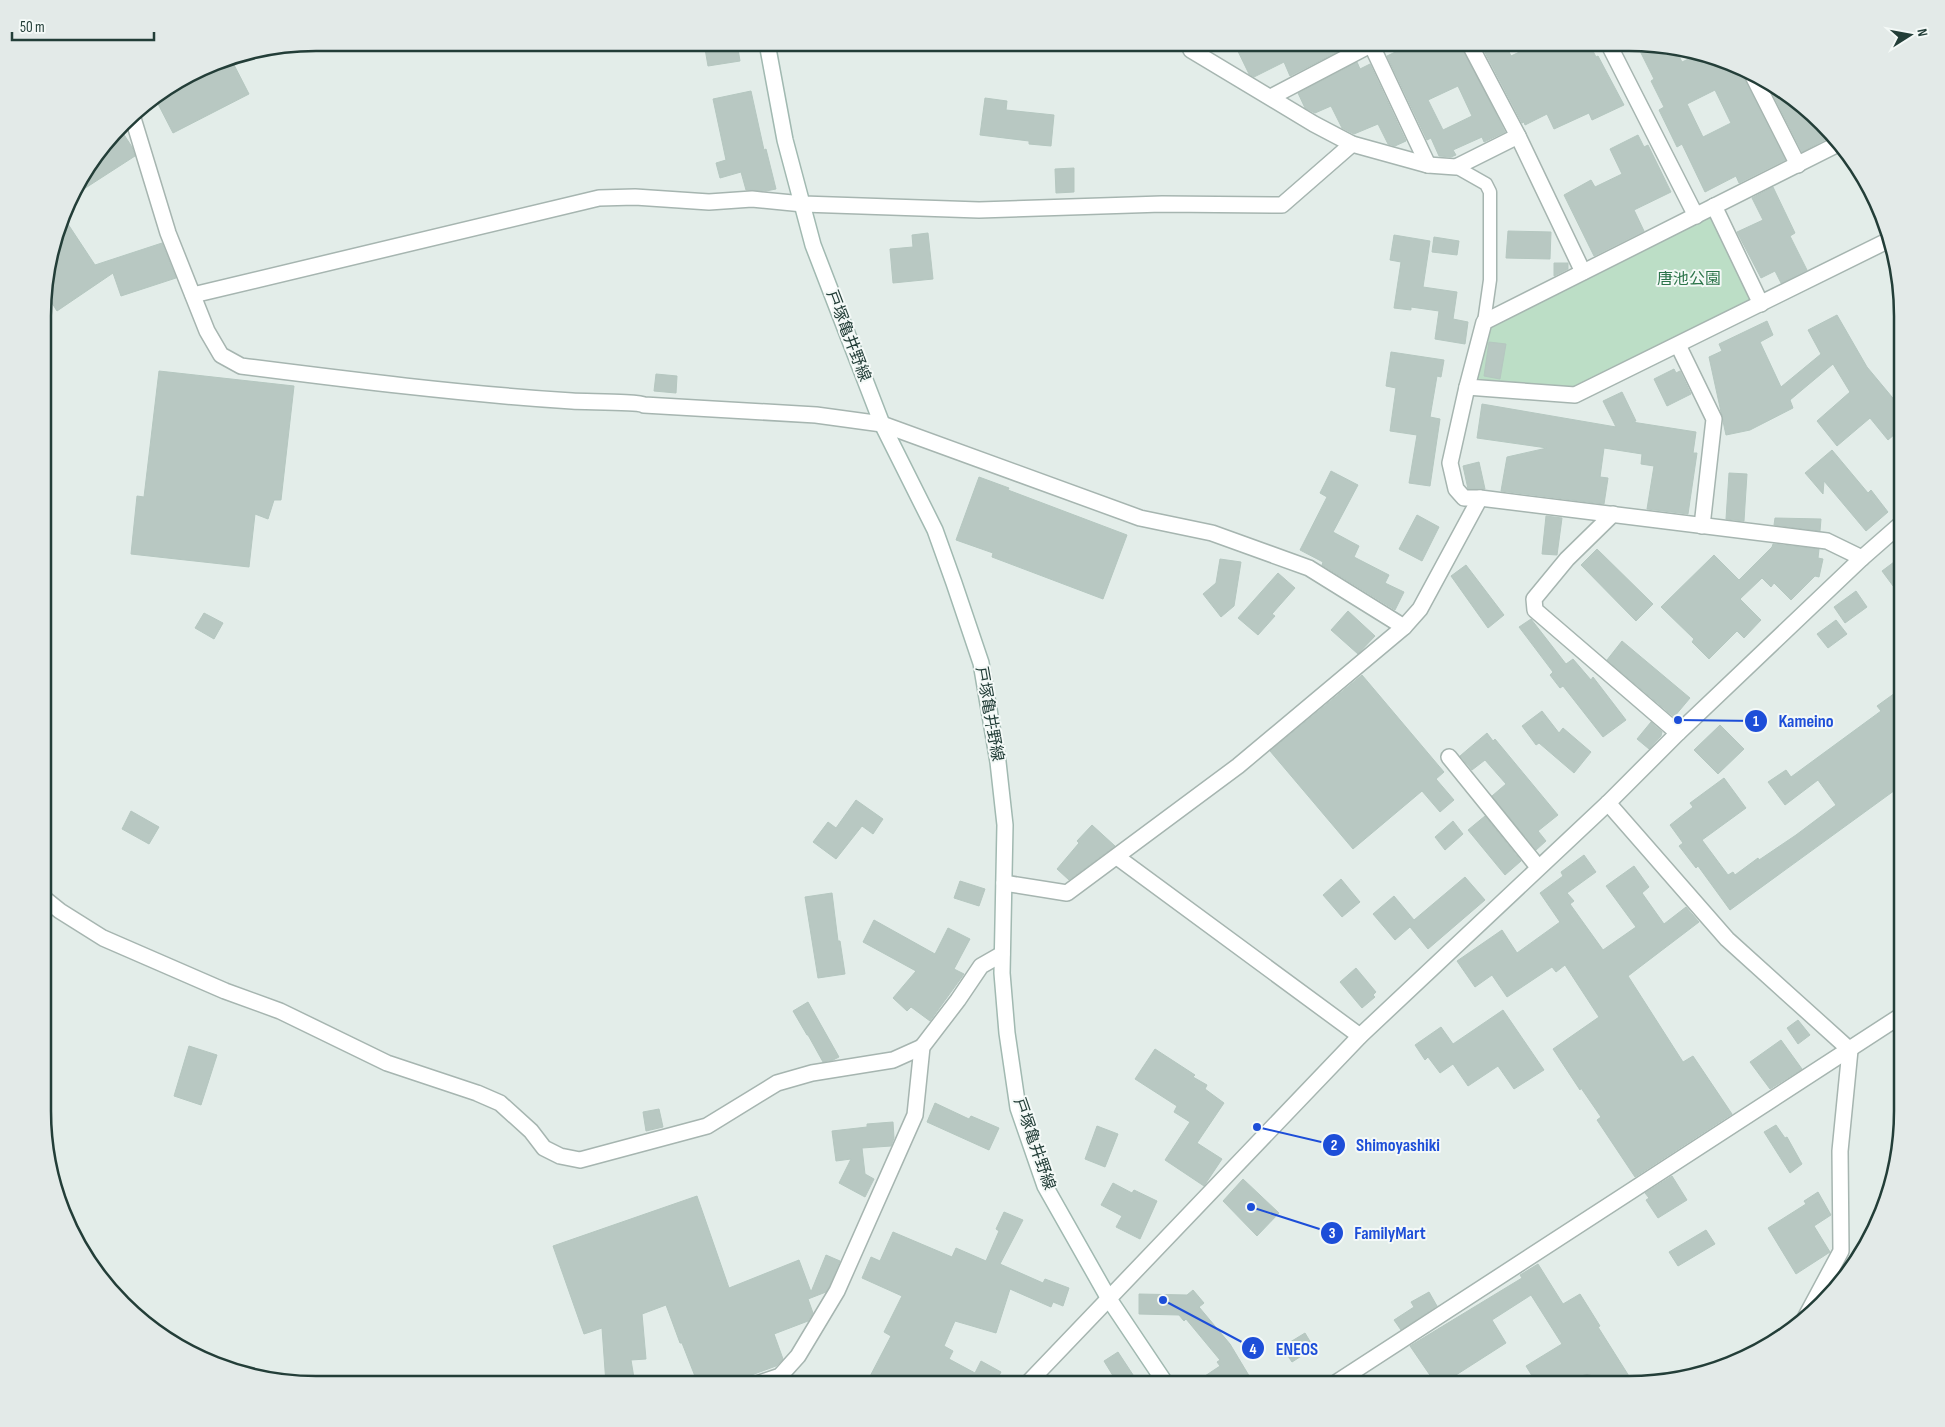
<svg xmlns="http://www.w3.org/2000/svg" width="1945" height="1427" font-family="'Sofia Sans Condensed','Noto Sans JP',sans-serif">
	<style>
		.green { fill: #bcdec6 }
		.building { fill: #b8c8c2; stroke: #b5c7c0; fill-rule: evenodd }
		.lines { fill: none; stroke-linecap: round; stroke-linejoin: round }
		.pedestrian-casing { stroke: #a6b5b0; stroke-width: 15 }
		.minor-casing { stroke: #a6b5b0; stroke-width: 18 }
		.tertiary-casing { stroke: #a6b5b0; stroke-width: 18 }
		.secondary-casing { stroke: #a1b9b1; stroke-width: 18 }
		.pedestrian { stroke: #fff; stroke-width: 12 }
		.minor { stroke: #fff; stroke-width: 15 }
		.tertiary { stroke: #fff; stroke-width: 15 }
		.secondary { stroke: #fff; stroke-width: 15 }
		.labels { text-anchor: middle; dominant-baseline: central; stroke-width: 4; stroke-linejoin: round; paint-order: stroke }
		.park-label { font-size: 16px; fill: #2d754b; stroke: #f4f9f7 }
		.street-label { font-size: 16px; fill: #233e38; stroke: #f4f9f7 }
		.rim { fill: none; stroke: #233e38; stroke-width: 2.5 }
		.leader { fill: none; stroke: #1d4ed8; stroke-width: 2 }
		.callout-dot { fill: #1d4ed8; stroke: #f4f9f7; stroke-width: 2 }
		.mark-label { font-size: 15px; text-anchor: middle; font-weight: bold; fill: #fff }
		.callout-label { font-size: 18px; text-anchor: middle; font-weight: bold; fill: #1d4ed8; stroke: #f4f9f7; stroke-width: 4; stroke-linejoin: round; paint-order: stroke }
	</style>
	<rect width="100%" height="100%" fill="#e3ede9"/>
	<!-- green -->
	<polygon class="green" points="1711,216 1753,300 1574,387 1477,381 1490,327"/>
	<!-- building -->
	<g class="building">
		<polygon points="704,43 737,43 740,61 708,66"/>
		<polygon points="1234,43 1348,43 1349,46 1290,76 1284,62 1254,77 1249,74"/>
		<path d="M1414,43H1460L1505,132L1484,142L1482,137L1453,150L1456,155L1451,157L1439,156L1431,138L1427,140L1387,56ZM1458,86L1472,116L1443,130L1428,100Z"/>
		<polygon points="1480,43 1505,43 1511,56 1534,45 1536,48 1546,43 1589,43 1596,57 1598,56 1624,105 1592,120 1589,113 1554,129 1547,114 1525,125 1524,122 1522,123"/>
		<path d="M1636,43H1646L1676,50L1682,62L1697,55H1700L1703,62L1712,58L1733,63L1744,69V78L1785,160L1739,183L1736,176L1705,192L1682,144L1677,147L1659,110L1664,107L1651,81L1654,79ZM1715,90L1731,123L1703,137L1687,104Z"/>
		<polygon points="231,59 249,94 173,133 155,98 212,63"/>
		<polygon points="1357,62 1360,69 1370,64 1406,141 1395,146 1388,144 1378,124 1354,134 1342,128 1331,106 1315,113 1305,108 1298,93"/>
		<polygon points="1767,83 1796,99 1834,135 1802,152"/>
		<polygon points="751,91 764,150 766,149 776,189 766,191 746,190 741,172 720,178 716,163 726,160 713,99"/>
		<polygon points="985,98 1007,101 1006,110 1054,115 1051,146 1029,144 1029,141 980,135"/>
		<polygon points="121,130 132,147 135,156 73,196 71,195"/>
		<polygon points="1638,135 1644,147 1648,145 1671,192 1634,210 1644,231 1594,256 1564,195 1591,180 1595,187 1622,174 1610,149"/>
		<polygon points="1074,168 1074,192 1056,193 1055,169"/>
		<polygon points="1773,187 1795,233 1790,236 1807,270 1781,283 1775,271 1761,278 1737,232 1763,220 1752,198"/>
		<polygon points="64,218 95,265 162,243 176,278 121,296 113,273 57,311 45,292 45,281"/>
		<polygon points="1508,231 1551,232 1550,259 1506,258"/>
		<polygon points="928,233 933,279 893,283 890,249 913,247 912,235"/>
		<polygon points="1394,235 1430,241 1423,287 1457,292 1453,319 1468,322 1465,344 1435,339 1439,311 1411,307 1411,310 1394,308 1401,262 1390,260"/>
		<polygon points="1434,237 1459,241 1457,255 1432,252"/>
		<polygon points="1554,263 1568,263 1568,269 1554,276"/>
		<polygon points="1837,315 1867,367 1902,409 1902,428 1888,440 1870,418 1837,446 1817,421 1850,392 1833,364 1790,400 1793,408 1750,430 1726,435 1709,357 1722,351 1719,344 1767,321 1773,335 1760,342 1781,387 1821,354 1808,330"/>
		<polygon points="1489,342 1506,344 1500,379 1484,376"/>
		<polygon points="1391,352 1444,360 1441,377 1437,376 1430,417 1440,419 1430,486 1409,483 1417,435 1390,431 1396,388 1386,386"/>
		<polygon points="1674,369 1676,373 1680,371 1691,394 1667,406 1654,379"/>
		<polygon points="159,371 294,386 281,500 274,500 268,519 255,514 249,567 131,554 137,496 144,497"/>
		<polygon points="656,374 677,376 676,393 654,391"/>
		<polygon points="1622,392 1636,421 1632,422 1696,432 1693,453 1697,453 1688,514 1647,509 1654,466 1641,464 1642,454 1604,448 1600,477 1608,478 1604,504 1501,491 1507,457 1547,448 1477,438 1482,404 1616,427 1603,401"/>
		<polygon points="1832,450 1868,493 1871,490 1888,512 1866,531 1824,481 1823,494 1805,473"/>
		<polygon points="1479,462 1485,489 1468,489 1463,466"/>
		<polygon points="1331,471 1358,485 1333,532 1359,546 1354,557 1389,575 1385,583 1404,592 1395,610 1322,565 1323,562 1300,550 1327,497 1320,493"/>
		<polygon points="1729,473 1747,474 1744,521 1726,519"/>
		<polygon points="979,477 1009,488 1008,490 1127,535 1103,599 992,557 993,553 956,540"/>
		<polygon points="1417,515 1439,527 1422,561 1399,549"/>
		<polygon points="1546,516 1562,518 1557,555 1542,554"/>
		<polygon points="1775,518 1821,519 1820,531 1774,525"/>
		<polygon points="1773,544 1819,549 1818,558 1823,559 1819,577 1815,576 1791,600 1774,583 1771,587 1762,578 1740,599 1761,620 1744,638 1737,631 1709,659 1692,642 1694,639 1661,607 1714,555 1739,580 1772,547"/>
		<polygon points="1597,549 1653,604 1636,621 1581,565"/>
		<polygon points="1902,556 1902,598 1882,571"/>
		<polygon points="1220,559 1241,562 1234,606 1221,617 1203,594 1216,583"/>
		<polygon points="1466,565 1504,615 1488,628 1451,576"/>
		<polygon points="1278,573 1295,588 1272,614 1275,616 1258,635 1238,618"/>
		<polygon points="1856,591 1867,607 1845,623 1834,607"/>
		<polygon points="1348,611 1375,636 1358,654 1331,630"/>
		<polygon points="204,613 223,623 214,639 195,628"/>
		<polygon points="1531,619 1566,664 1573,659 1591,680 1593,677 1626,720 1603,737 1563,686 1560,688 1550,675 1553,672 1519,627"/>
		<polygon points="1836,620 1847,634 1828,648 1817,634"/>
		<polygon points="1622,641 1690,698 1674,717 1607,660"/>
		<polygon points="1362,675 1444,772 1436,779 1454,800 1440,812 1422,791 1353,849 1270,751"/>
		<polygon points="1902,688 1902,785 1730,910 1698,866 1696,868 1679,846 1683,843 1670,825 1693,807 1690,803 1724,778 1746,808 1702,840 1728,875 1733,872 1735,875 1758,858 1759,860 1796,835 1836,805 1818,780 1785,805 1768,782 1786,770 1791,777 1881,711 1877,706"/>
		<polygon points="1542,711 1559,733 1563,728 1591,752 1574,773 1539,743 1536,745 1522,726"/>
		<polygon points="1651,722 1662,732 1661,736 1649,749 1637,739"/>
		<polygon points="1720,725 1744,749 1718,774 1694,750"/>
		<polygon points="1487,733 1493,741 1495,739 1558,815 1538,831 1546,841 1536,850 1492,796 1506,784 1485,760 1472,770 1460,756"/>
		<polygon points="856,800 883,819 873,834 862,826 836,859 813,842 828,822 836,828"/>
		<polygon points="131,811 159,827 149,844 122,829"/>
		<polygon points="1485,816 1521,861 1505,875 1468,830"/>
		<polygon points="1453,821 1463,834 1445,850 1435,837"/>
		<polygon points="1092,825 1115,846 1069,880 1057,869 1079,843 1077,841"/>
		<polygon points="1584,855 1596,872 1567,893 1574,901 1570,904 1603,950 1636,927 1606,886 1634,866 1649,887 1642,893 1664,924 1686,907 1699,922 1628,976 1683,1062 1693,1056 1732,1114 1635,1177 1597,1120 1601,1117 1581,1088 1580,1090 1553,1049 1599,1017 1565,965 1556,972 1552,967 1507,997 1492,975 1475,987 1457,961 1502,930 1517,953 1560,922 1540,893 1563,876 1561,872"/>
		<polygon points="1465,877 1485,900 1428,949 1410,927 1395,940 1373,914 1394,896 1414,920"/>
		<polygon points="1341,879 1360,902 1342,917 1323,895"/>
		<polygon points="960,881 985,889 979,906 954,898"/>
		<polygon points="832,893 838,941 840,941 845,974 818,978 805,897"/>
		<polygon points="874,920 935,954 948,928 970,939 954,969 964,974 930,1021 911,1007 907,1011 893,998 916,971 863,942"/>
		<polygon points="1356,968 1376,992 1373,995 1375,997 1362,1008 1340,982"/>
		<polygon points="808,1002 839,1057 833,1060 823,1062 808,1035 807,1035 793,1011"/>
		<polygon points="1503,1010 1544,1070 1514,1089 1498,1066 1468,1086 1453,1064 1440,1073 1428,1057 1425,1060 1415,1045 1441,1027 1453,1044"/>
		<polygon points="1798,1020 1810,1035 1798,1044 1787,1028"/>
		<polygon points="1781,1040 1802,1069 1770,1089 1750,1062"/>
		<polygon points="189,1046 217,1055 201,1105 174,1096"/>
		<polygon points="1155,1049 1195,1075 1193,1077 1207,1085 1205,1089 1224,1103 1197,1143 1222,1159 1204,1186 1165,1160 1190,1122 1174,1112 1177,1106 1135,1079"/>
		<polygon points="935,1103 969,1119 971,1116 999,1128 989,1150 927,1122"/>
		<polygon points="659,1109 663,1127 646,1131 643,1112"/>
		<polygon points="893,1122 894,1138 891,1146 862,1148 865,1174 874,1179 865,1197 839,1183 851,1159 836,1161 832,1131 867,1127 867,1124"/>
		<polygon points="1776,1125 1785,1138 1787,1137 1802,1164 1790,1173 1764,1132"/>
		<polygon points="1097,1126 1118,1134 1105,1167 1085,1159"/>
		<polygon points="1672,1176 1687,1200 1658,1218 1646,1200 1649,1198 1645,1193"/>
		<polygon points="1243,1179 1279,1213 1257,1236 1223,1201"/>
		<polygon points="1113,1183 1132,1193 1134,1190 1157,1201 1140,1239 1116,1227 1122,1216 1101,1205"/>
		<polygon points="1818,1192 1831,1215 1814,1226 1830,1252 1796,1274 1768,1228 1806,1204 1804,1201"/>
		<polygon points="697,1196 729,1288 799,1260 811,1292 826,1255 840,1261 829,1287 826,1292 808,1299 813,1313 808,1321 774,1334 783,1359 776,1366 727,1384 698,1384 682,1343 680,1343 666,1305 642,1314 646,1359 631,1360 635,1384 606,1384 602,1328 584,1334 553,1246"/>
		<polygon points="1004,1212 1023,1220 1000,1264 1043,1283 1045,1279 1069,1288 1063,1306 1053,1302 1051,1307 1010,1289 996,1333 955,1321 944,1346 953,1351 949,1359 975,1373 981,1361 1001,1372 995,1383 997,1384 866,1384 891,1336 884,1332 902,1296 862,1278 871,1257 880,1261 893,1232 952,1257 956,1248 986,1261 999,1231 996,1229"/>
		<polygon points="1706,1230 1715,1244 1678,1266 1669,1252"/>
		<polygon points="1538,1264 1563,1304 1580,1294 1600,1326 1598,1327 1634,1384 1596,1384 1595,1378 1587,1374 1579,1378 1578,1384 1537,1384 1526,1366 1562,1344 1531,1295 1492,1320 1506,1343 1456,1375 1458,1379 1449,1384 1436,1384 1410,1346 1522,1278 1520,1275"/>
		<polygon points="1193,1290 1204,1303 1199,1307 1230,1344 1254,1384 1193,1384 1220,1366 1217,1362 1220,1360 1186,1319 1184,1321 1179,1315 1139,1314 1139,1294 1187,1295"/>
		<polygon points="1429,1292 1437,1306 1401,1330 1394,1320 1414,1307 1411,1302"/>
		<polygon points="1305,1333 1314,1348 1292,1362 1282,1347"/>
		<polygon points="1118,1352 1139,1384 1118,1384 1104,1361"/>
	</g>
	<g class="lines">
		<defs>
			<polyline id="pedestrian" points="1456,167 1486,184 1490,192 1490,280 1484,322"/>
			<g id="minor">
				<polyline points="1188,43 1191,50 1314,124 1352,144 1428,165 1456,167 1518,136"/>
				<polyline points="1469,43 1518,136 1583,272"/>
				<polyline points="1608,43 1696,216"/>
				<polyline points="1371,44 1428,165"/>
				<polyline points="1752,74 1798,165"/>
				<polyline points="1271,97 1374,43"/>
				<path d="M132,115L168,233L207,331L221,355L241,366C351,380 462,394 572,401C584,402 639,402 644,405L816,415L882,424L1140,518L1212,533L1309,568L1404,627"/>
				<polyline points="1840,143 1484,322 1467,387 1575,395 1887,241"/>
				<polyline points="1714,206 1761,304"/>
				<polyline points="193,295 599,198 635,197 709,202 752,199 803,204 979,210 1162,204 1282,205 1352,144"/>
				<polyline points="1678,345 1714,419 1702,526"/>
				<polyline points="1467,387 1450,463 1456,489 1464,498 1480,498 1827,541 1862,558"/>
				<polyline points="1613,514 1567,559 1534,599 1535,610 1678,733"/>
				<polyline points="1449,757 1538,867"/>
				<polyline points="1608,803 1727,939 1850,1050 1840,1151 1841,1251 1804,1320"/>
				<polyline points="1117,857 1360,1036"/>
				<polyline points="1004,883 1067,893 1238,766 1404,627 1420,609 1480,498"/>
				<polyline points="45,899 60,911 103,938 225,991 280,1011 387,1063 477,1093 500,1103 531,1131 544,1148 560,1156 580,1160 707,1126 777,1083 812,1073 893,1060 922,1047"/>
				<polyline points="1587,1383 1587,1384"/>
				<polyline points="757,1384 780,1376 798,1356 837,1291 915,1115 922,1047 958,1000 981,966 1002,954"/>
				<polyline points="1334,1384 1902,1015"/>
			</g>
			<polyline id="tertiary" points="1027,1384 1360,1036 1608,803 1678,733 1862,558 1902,523"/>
			<polyline id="secondary" points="767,43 785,140 813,245 882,424 935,530 954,583 981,663 998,762 1005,825 1002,973 1007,1033 1018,1108 1045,1186 1109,1299 1166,1384"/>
		</defs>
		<!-- pedestrian casing -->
		<use href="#pedestrian" class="pedestrian-casing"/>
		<!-- minor casing -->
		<use href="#minor" class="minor-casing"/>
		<!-- tertiary casing -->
		<use href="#tertiary" class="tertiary-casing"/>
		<!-- secondary casing -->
		<use href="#secondary" class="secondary-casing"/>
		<!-- pedestrian -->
		<use href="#pedestrian" class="pedestrian"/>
		<!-- minor -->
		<use href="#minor" class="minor"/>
		<!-- tertiary -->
		<use href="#tertiary" class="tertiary"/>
		<!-- secondary -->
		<use href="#secondary" class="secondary"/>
	</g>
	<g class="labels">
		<!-- park labels -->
		<g class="park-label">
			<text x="1689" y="279">唐池公園</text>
		</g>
		<!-- street labels -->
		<g class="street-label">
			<text transform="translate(848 336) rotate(69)">戸塚亀井野線</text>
			<text transform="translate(989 714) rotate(80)">戸塚亀井野線</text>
			<text transform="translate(1034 1144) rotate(71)">戸塚亀井野線</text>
		</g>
	</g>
	<!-- crop -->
	<path d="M0 0H1945V1427H0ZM316 51H1629A265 265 0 0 1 1894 316V1111A265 265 0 0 1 1629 1376H316A265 265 0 0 1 51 1111V316A265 265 0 0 1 316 51Z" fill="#e3eae8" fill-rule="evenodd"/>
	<path class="rim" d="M316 51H1629A265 265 0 0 1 1894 316V1111A265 265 0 0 1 1629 1376H316A265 265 0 0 1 51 1111V316A265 265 0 0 1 316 51Z"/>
	<!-- callouts -->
	<path class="leader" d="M1678 720L1756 721M1257 1127L1334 1145M1251 1207L1332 1233M1163 1300L1253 1348"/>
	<g class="callout-dot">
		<circle cx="1678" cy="720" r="5"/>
		<circle cx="1257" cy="1127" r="5"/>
		<circle cx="1251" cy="1207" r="5"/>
		<circle cx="1163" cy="1300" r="5"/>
		<circle cx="1756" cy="721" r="12"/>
		<circle cx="1334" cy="1145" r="12"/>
		<circle cx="1332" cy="1233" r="12"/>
		<circle cx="1253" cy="1348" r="12"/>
	</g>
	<g class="mark-label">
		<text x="1756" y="726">1</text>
		<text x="1334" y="1150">2</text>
		<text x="1332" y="1238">3</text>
		<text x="1253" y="1354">4</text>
	</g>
	<g class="callout-label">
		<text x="1806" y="727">Kameino</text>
		<text x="1398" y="1151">Shimoyashiki</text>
		<text x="1390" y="1239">FamilyMart</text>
		<text x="1297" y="1355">ENEOS</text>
	</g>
	<!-- north arrow -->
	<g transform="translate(1910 35) rotate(79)" stroke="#f4f9f7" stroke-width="4" paint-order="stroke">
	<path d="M0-4L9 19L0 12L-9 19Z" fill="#233e38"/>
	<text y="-8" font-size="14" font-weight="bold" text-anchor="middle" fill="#233e38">N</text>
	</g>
	<!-- scale -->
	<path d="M12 32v8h142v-8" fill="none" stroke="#233e38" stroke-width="2.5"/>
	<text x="20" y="32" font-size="15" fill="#233e38" stroke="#f4f9f7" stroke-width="4" paint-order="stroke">50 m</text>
</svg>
